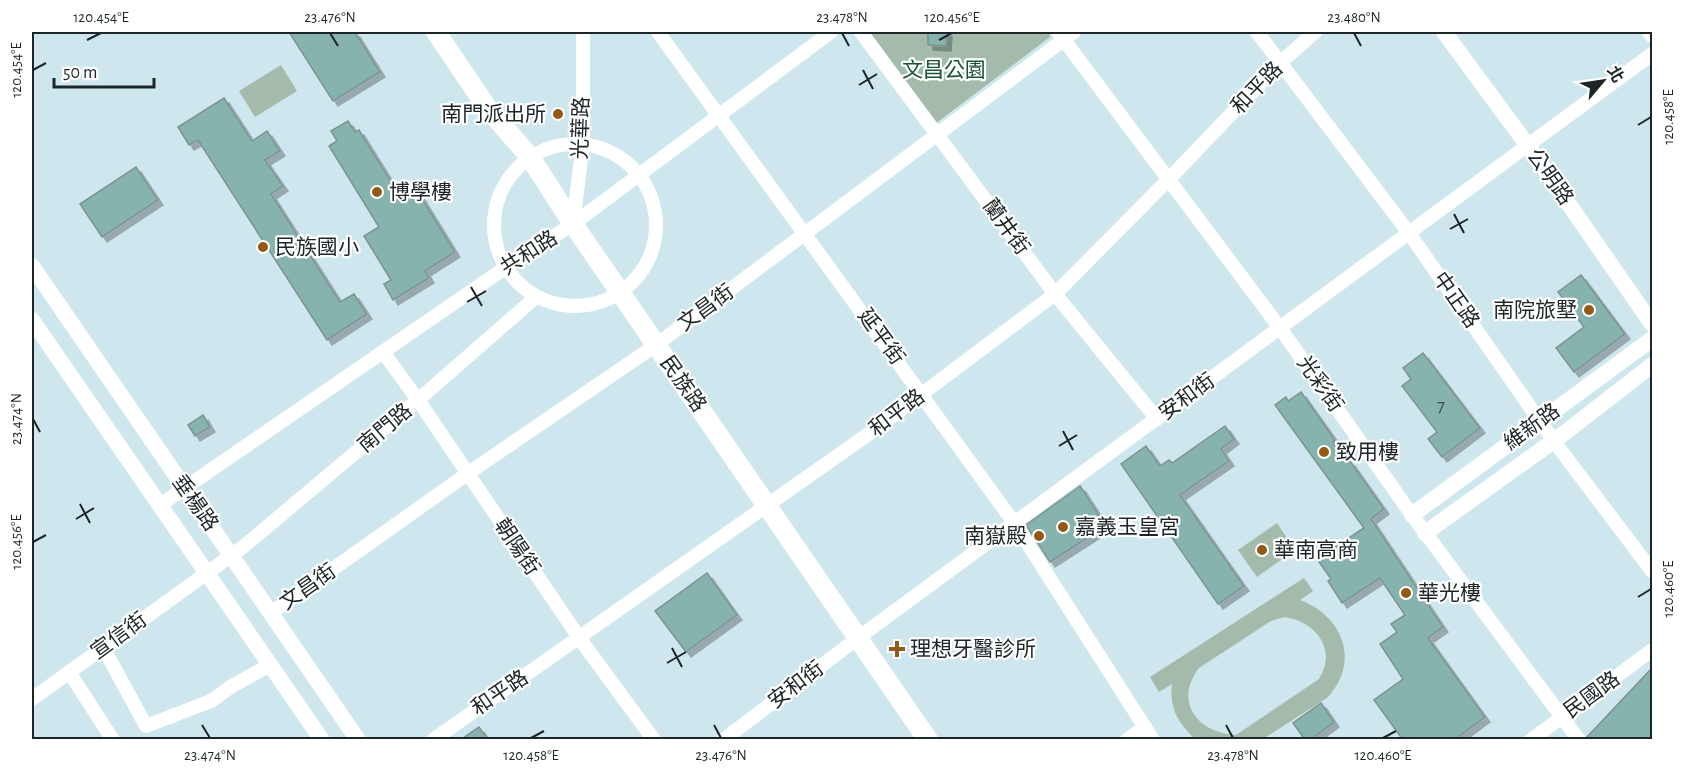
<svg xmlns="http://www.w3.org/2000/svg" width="1684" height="771" font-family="'Alegreya Sans','Noto Sans TC',sans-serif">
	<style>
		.green { fill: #a4bbac; fill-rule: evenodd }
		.building { fill: #86b3ad; stroke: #7d9491; stroke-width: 1.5; filter: url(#shadow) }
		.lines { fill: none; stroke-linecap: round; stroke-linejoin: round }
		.minor { stroke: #fff; stroke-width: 14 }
		.tertiary { stroke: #fff; stroke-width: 16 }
		.secondary { stroke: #fff; stroke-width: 20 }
		.ticks { fill: none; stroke: #1c2527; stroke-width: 2 }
		.poi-dot { fill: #925a14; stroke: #fff; stroke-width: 2 }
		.labels { text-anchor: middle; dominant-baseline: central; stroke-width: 4.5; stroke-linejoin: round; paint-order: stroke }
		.number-label { font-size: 18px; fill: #364848 }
		.park-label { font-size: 21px; fill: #1a5335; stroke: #fff }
		.street-label { font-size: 21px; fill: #1c2527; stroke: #fff }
		.poi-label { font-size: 21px; fill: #1c2527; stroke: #fff; text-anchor: start }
		.neatline { fill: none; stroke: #1c2527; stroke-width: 2 }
		.ticks-label { font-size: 15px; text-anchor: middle; fill: #1c2527 }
	</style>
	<defs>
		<filter id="shadow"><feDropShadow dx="5" dy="5" stdDeviation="0" flood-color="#0004"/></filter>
	</defs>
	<rect width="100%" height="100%" fill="#cee6ed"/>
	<!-- green -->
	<g class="green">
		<polygon points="867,32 1049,32 1050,37 935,124"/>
		<polygon points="281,65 297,91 255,117 239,91"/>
		<polygon points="1277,523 1295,550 1257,577 1238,550"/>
		<path d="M1304,578L1313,591L1300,600C1343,616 1361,662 1327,698L1263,739H1195C1178,723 1169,708 1172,684L1159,692L1150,677ZM1284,617C1315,621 1338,649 1319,679L1236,735C1198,733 1173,702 1199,668L1271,621Z"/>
	</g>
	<!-- building -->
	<g class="building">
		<polygon points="289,32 355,32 380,72 333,101"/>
		<polygon points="928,32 947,32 946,46 928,45"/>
		<polygon points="224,98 252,141 267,131 280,151 265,160 283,186 271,194 340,302 354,294 367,314 327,340 198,140 189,145 178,127"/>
		<polygon points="348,121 355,132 359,130 400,196 415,187 455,252 425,271 429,278 393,300 384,284 391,280 364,236 379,227 329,146 337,141 331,131"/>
		<polygon points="136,167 158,200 102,237 80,204"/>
		<polygon points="1581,275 1625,334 1574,372 1556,348 1584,327 1558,292"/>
		<polygon points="1423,353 1480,428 1442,457 1428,439 1437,432 1402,386 1411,379 1403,368"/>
		<polygon points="1301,392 1335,440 1333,442 1347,463 1350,461 1384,509 1371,519 1443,627 1428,638 1485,717 1454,740 1403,740 1374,700 1403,679 1380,644 1397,632 1391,624 1405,615 1380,578 1342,603 1328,581 1331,579 1317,559 1364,528 1275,405 1286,397 1288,401"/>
		<polygon points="203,415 210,427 195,436 188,425"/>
		<polygon points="1225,426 1234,439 1221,449 1229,461 1180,495 1244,586 1218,604 1121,464 1146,446 1160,466 1169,460 1172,463"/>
		<polygon points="1080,486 1106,526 1050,562 1026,525"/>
		<polygon points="707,573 737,615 686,652 655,611"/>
		<polygon points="1653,667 1653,740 1588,740 1587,737"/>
		<polygon points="1321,703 1334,722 1310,740 1305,740 1293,723"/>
		<polygon points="479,727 488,740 460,740"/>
	</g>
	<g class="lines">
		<!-- minor -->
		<g class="minor">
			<polyline points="658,32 1015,524 1153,740"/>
			<polyline points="861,32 1055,294 1157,419"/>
			<polyline points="1058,32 1280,328 1412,515 1579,740"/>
			<polyline points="1257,32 1409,233 1553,440 1652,571"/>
			<polyline points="1649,32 1652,36"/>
			<circle cx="575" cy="225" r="81"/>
			<polyline points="573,224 583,143 583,32"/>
			<polyline points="383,352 418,400 580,639 654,740"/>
			<polyline points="160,505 505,268 573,224 831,32"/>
			<polyline points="271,613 467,474 656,345 1074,32"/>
			<polyline points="103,647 146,726 211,701 232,686 270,665"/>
			<polyline points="69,672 113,740"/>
			<polyline points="32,699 243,547 418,400 536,297"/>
			<polyline points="433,740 870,433 1055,294 1169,179 1280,63 1315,32"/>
			<polyline points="723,740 858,638 1652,54"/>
			<polyline points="1127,740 1145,727"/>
			<polyline points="1531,740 1652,650"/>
		</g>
		<!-- tertiary -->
		<g class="tertiary">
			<polyline points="1444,32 1534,154 1652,324"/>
			<polyline points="32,266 358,740"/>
			<polyline points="32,320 322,740"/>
			<polyline points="1412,515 1652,339"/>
			<polyline points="1425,533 1562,435 1652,365"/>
		</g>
		<!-- secondary -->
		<polyline class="secondary" points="436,32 488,109 530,157 573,224 928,740"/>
	</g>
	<!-- ticks -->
	<path class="ticks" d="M330,33L338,46M842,33L849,46M1354,33L1361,46M87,40L101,33M939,40L952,33M33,70L46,63M863,70L873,89M859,85L877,74M1638,125L1651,117M1454,214L1464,233M1450,229L1468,219M471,287L482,306M467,302L486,291M33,419L40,432M1063,431L1073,450M1059,446L1077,435M80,504L90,523M76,519L94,508M33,542L46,535M1638,597L1651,589M672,648L682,667M667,663L686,652M202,725L210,738M714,725L721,738M1226,725L1233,738M531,738L544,731M1383,738L1396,731"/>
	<!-- markers -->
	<g class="poi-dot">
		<circle cx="558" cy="114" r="6"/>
		<circle cx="377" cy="192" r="6"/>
		<circle cx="263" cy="247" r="6"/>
		<circle cx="1589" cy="310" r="6"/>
		<circle cx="1324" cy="452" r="6"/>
		<circle cx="1063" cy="527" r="6"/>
		<circle cx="1039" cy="536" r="6"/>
		<circle cx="1262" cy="550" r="6"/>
		<circle cx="1406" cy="593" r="6"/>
		<path d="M894 640h6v6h6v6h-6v6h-6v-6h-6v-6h6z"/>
	</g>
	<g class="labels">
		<!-- number labels -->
		<g class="number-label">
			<text x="1441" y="407">7</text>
		</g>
		<!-- park labels -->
		<g class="park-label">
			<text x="944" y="70">文昌公園</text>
		</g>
		<!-- street labels -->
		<g class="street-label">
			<text transform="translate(1257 88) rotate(-46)">和平路</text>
			<text transform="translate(581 128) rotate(-88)">光華路</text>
			<text transform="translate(1550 177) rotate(55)">公明路</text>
			<text transform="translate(1006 227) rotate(54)">蘭井街</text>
			<text transform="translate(529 253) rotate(-33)">共和路</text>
			<text transform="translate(1456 300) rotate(55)">中正路</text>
			<text transform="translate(706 308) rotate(-36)">文昌街</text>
			<text transform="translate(881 337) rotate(54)">延平街</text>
			<text transform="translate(683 384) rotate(55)">民族路</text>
			<text transform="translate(1320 384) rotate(55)">光彩街</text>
			<text transform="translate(1187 397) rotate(-36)">安和街</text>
			<text transform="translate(897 413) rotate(-37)">和平路</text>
			<text transform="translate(1532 427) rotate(-36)">維新路</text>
			<text transform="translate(385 428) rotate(-40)">南門路</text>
			<text transform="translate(195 503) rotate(55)">垂楊路</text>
			<text transform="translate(517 547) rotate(56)">朝陽街</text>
			<text transform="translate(308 587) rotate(-35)">文昌街</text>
			<text transform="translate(119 636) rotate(-36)">宣信街</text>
			<text transform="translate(796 685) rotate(-37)">安和街</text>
			<text transform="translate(500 693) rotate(-34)">和平路</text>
			<text transform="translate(1592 695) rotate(-36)">民國路</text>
		</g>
		<!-- poi labels -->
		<g class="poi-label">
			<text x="546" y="114" text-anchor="end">南門派出所</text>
			<text x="389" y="192">博學樓</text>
			<text x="275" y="247">民族國小</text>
			<text x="1577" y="310" text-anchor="end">南院旅墅</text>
			<text x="1336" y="452">致用樓</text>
			<text x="1075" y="527">嘉義玉皇宮</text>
			<text x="1027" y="536" text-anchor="end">南嶽殿</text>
			<text x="1274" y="550">華南高商</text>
			<text x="1418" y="593">華光樓</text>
			<text x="910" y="649">理想牙醫診所</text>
		</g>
	</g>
	<!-- border -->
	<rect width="1684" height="771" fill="none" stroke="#ffffff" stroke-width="66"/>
	<!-- north arrow -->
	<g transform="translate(1603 81) rotate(61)" stroke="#ffffff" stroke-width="4.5" paint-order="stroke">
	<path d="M0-4.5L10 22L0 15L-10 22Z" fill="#1c2527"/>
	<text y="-9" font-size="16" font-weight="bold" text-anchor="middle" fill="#1c2527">北</text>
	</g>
	<!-- scale -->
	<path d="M54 78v9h100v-9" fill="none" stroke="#1c2527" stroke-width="3"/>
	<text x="63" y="78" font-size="18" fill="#1c2527" stroke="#ffffff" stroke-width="4.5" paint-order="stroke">50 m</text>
	<rect x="33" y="33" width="1618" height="705" class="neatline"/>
	<g class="ticks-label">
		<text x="101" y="22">120.454°E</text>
		<text x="330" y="22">23.476°N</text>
		<text x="842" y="22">23.478°N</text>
		<text x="952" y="22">120.456°E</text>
		<text x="1354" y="22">23.480°N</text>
		<text transform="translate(16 70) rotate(-90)" y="5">120.454°E</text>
		<text transform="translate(1668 117) rotate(-90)" y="5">120.458°E</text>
		<text transform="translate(16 419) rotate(-90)" y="5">23.474°N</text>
		<text transform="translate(16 542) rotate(-90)" y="5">120.456°E</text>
		<text transform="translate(1668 589) rotate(-90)" y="5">120.460°E</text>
		<text x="210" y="760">23.474°N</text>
		<text x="531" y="760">120.458°E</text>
		<text x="721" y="760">23.476°N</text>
		<text x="1233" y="760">23.478°N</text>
		<text x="1383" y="760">120.460°E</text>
	</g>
</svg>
